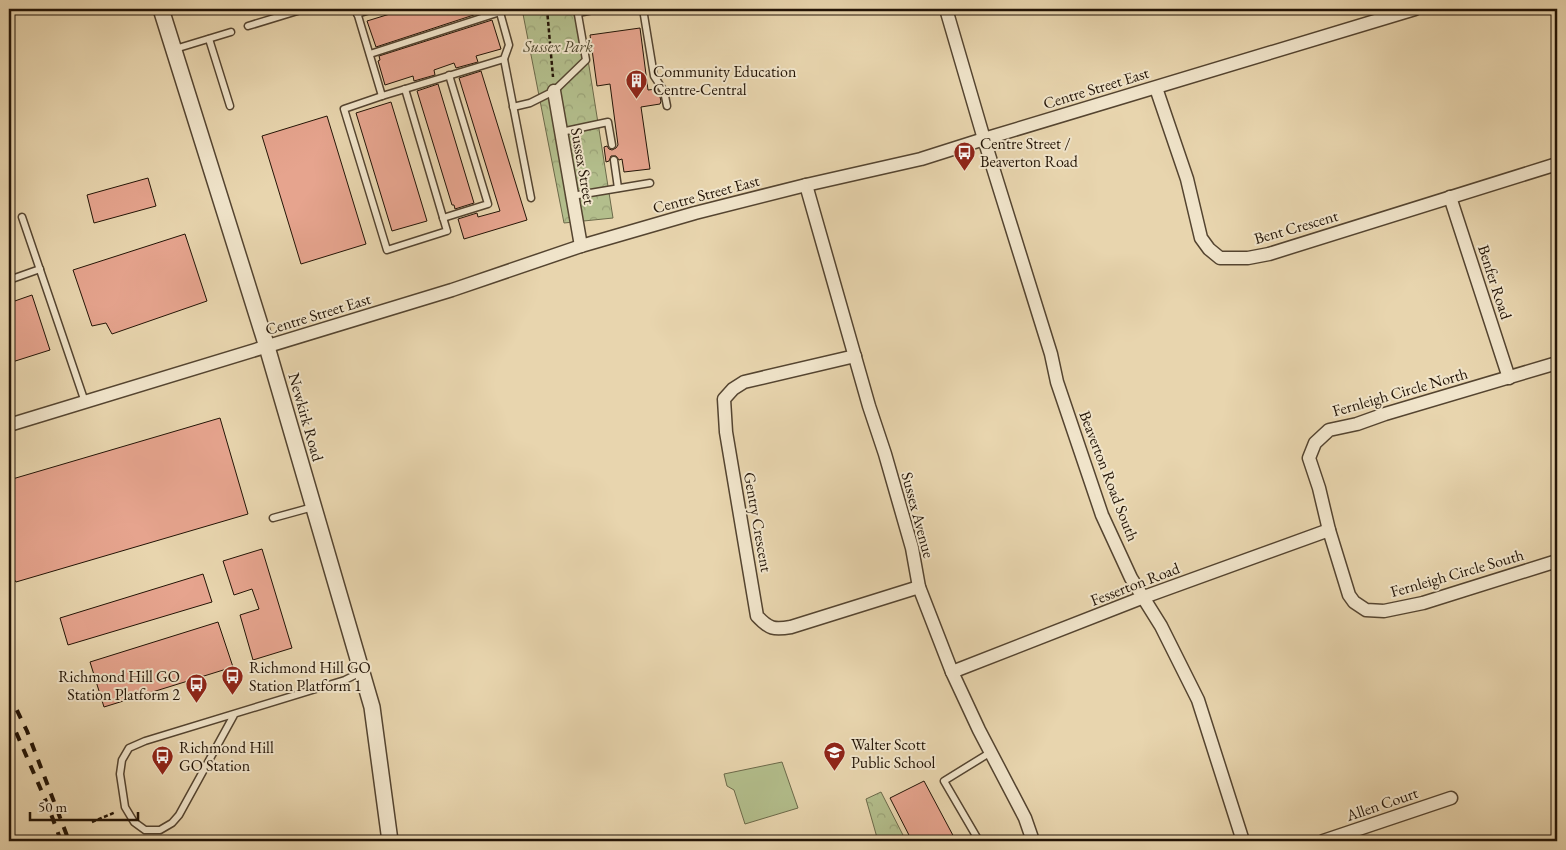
<svg xmlns="http://www.w3.org/2000/svg" width="1566" height="850" font-family="'EB Garamond',serif">
	<style>
		.green { fill: #b3be8c; stroke: #6b6949 }
		.forest { fill: url(#forest-crowns); stroke: #6b6949 }
		.building { fill: #e6a48e; stroke: #231406 }
		.lines { fill: none; stroke-linecap: round; stroke-linejoin: round }
		.service-casing { stroke: #544430; stroke-width: 9 }
		.minor-casing { stroke: #544430; stroke-width: 15 }
		.tertiary-casing { stroke: #544430; stroke-width: 18 }
		.path { stroke: #231406; stroke-width: 2.5; stroke-dasharray: 4 2.5; stroke-linecap: butt }
		.service { stroke: #f0e4ca; stroke-width: 6 }
		.minor { stroke: #f0e4ca; stroke-width: 12 }
		.tertiary { stroke: #f0e4ca; stroke-width: 15 }
		.rail { stroke: #231406; stroke-width: 4; stroke-dasharray: 9 9; stroke-linecap: butt }
		.labels { text-anchor: middle; dominant-baseline: central; stroke-width: 4; stroke-linejoin: round; paint-order: stroke }
		.park-label { font-size: 16px; font-style: italic; fill: #4e472e; stroke: #f0e4ca }
		.poi-label { font-size: 16px; fill: #231406; stroke: #f0e4ca; text-anchor: start }
		.street-label { font-size: 16px; fill: #231406; stroke: #f0e4ca }
	</style>
	<defs>
		<pattern id="forest-crowns" width="20" height="18" patternUnits="userSpaceOnUse" patternTransform="scale(1.25)"><rect width="20" height="18" fill="#b3be8c"/><path d="M2 6a3 3 0 1 1 6 0M12 15a3 3 0 1 1 6 0" fill="none" stroke="#9aa277"/></pattern>
	</defs>
	<rect width="100%" height="100%" fill="#e8d5ae"/>
	<filter id="stains"><feTurbulence type="fractalNoise" baseFrequency=".004" numOctaves="4"/><feColorMatrix values="0 0 0 0 .2 0 0 0 0 .09 0 0 0 0 .02 0 0 0 .5 -.17"/></filter>
	<radialGradient id="worn" r=".72"><stop offset=".6" stop-color="#630" stop-opacity="0"/><stop offset="1" stop-color="#630" stop-opacity=".3"/></radialGradient>
	<!-- green -->
	<polygon class="green" points="782,762 798,808 745,824 734,790 727,786 724,774"/>
	<!-- forest -->
	<g class="forest">
		<polygon points="522,9 580,9 613,218 564,223"/>
		<polygon points="881,792 906,841 878,841 866,799"/>
	</g>
	<!-- building -->
	<g class="building">
		<polygon points="406,9 488,9 489,10 376,47 367,21"/>
		<polygon points="492,20 501,49 476,56 478,62 456,68 454,63 434,70 435,75 414,81 413,76 385,85 378,61 380,60 379,56"/>
		<polygon points="640,28 648,90 657,89 659,93 661,101 660,104 641,107 650,169 624,172 622,159 619,160 616,156 611,156 609,161 606,162 604,147 607,146 609,149 612,150 616,148 618,145 610,84 597,86 590,35"/>
		<polygon points="481,71 527,220 464,239 458,219 477,213 478,217 500,211 459,78"/>
		<polygon points="438,84 474,203 455,209 454,205 452,205 417,91"/>
		<polygon points="391,102 427,221 392,231 356,113"/>
		<polygon points="327,116 366,244 301,264 262,136"/>
		<polygon points="148,178 156,206 94,223 87,195"/>
		<polygon points="185,234 207,301 112,334 106,323 92,326 73,270"/>
		<polygon points="32,295 50,350 9,363 9,303"/>
		<polygon points="220,418 248,514 16,582 9,572 9,480"/>
		<polygon points="262,549 292,648 253,660 240,615 259,609 252,589 234,595 223,561"/>
		<polygon points="203,574 212,602 68,645 60,618"/>
		<polygon points="218,622 233,667 104,707 90,662"/>
		<polygon points="924,781 956,841 912,841 890,798"/>
	</g>
	<g class="lines">
		<defs>
			<g id="service">
				<polyline points="356,9 382,96 504,59 509,45 499,9"/>
				<polyline points="643,9 654,76 664,91 667,106"/>
				<polyline points="578,13 598,9"/>
				<polyline points="357,14 373,9"/>
				<polyline points="248,26 304,9"/>
				<polyline points="209,39 230,106"/>
				<polyline points="175,49 231,32"/>
				<polyline points="370,54 500,12"/>
				<polyline points="504,59 531,198"/>
				<polyline points="382,96 344,109 387,250 447,231 405,89"/>
				<polyline points="513,107 530,103 554,91 586,60 577,9"/>
				<polyline points="561,132 608,122 612,145"/>
				<polyline points="614,160 618,188"/>
				<polyline points="572,196 650,183"/>
				<polyline points="22,217 85,402"/>
				<polyline points="443,218 488,204 449,75"/>
				<polyline points="9,280 40,269"/>
				<polyline points="273,518 313,507"/>
				<polyline points="234,715 179,815 172,823 160,830 145,830 134,822 125,807 120,774 122,760 129,748 145,741 345,680 361,672"/>
				<polyline points="979,841 944,781 991,752"/>
			</g>
			<g id="minor">
				<polyline points="946,9 984,139 1051,354 1057,382 1102,515 1131,578 1161,626 1198,700 1243,841"/>
				<polyline points="1156,88 1187,179 1201,238 1209,249 1220,258 1248,258 1269,254 1557,164"/>
				<polyline points="554,91 581,246"/>
				<polyline points="806,185 869,406 885,454 912,548 919,587 952,672 979,730 1025,818 1033,841"/>
				<polyline points="1450,197 1509,378"/>
				<path d="M855,356L744,382L733,389L724,399L726,432L757,616C769,629 774,630 791,627L919,587"/>
				<polyline points="1557,363 1385,414 1357,424 1329,430 1315,443 1309,458 1319,488 1329,530 1349,595 1354,602 1366,610 1384,611 1423,603 1557,561"/>
				<polyline points="9,425 452,290 581,246 695,213 806,185 921,159 984,139 1415,9"/>
				<polyline points="952,672 1144,597 1329,530"/>
				<polyline points="1323,841 1451,798"/>
			</g>
			<polyline id="tertiary" points="161,9 267,347 372,707 390,841"/>
		</defs>
		<!-- service casing -->
		<use href="#service" class="service-casing"/>
		<!-- minor casing -->
		<use href="#minor" class="minor-casing"/>
		<!-- tertiary casing -->
		<use href="#tertiary" class="tertiary-casing"/>
		<!-- path -->
		<g class="path">
			<polyline points="547,9 553,77"/>
			<polyline points="92,822 116,812"/>
		</g>
		<!-- service -->
		<use href="#service" class="service"/>
		<!-- minor -->
		<use href="#minor" class="minor"/>
		<!-- tertiary -->
		<use href="#tertiary" class="tertiary"/>
		<!-- rail -->
		<g class="rail">
			<polyline points="9,694 27,731 69,841"/>
			<polyline points="9,716 48,806 61,841"/>
		</g>
	</g>
	<!-- icons -->
	<defs>
		<symbol id="building-pin" viewBox="-11 -11 22 30"><path d="M0 17L-7.5 6A9.5 9.5 0 1 1 7.5 6Z" fill="#8f2418" stroke="#f0e4ca"/><path d="M-4-6H4V6H1V3H-1V6H-4ZM-2.5-4.3h1.7v1.8h-1.7ZM.8-4.3h1.7v1.8H.8ZM-2.5-1h1.7V.8h-1.7ZM.8-1h1.7V.8H.8Z" fill="#fff"/></symbol>
		<symbol id="bus-pin" viewBox="-11 -11 22 30"><path d="M0 17L-7.5 6A9.5 9.5 0 1 1 7.5 6Z" fill="#8f2418" stroke="#f0e4ca"/><path d="M-5-6H5V4H4V6H2V4H-2V6H-4V4H-5ZM-3.5-4V0h7V-4ZM-3.5 1.2v1.5H-2V1.2ZM2 1.2v1.5H3.5V1.2Z" fill="#fff"/></symbol>
		<symbol id="school-pin" viewBox="-11 -11 22 30"><path d="M0 17L-7.5 6A9.5 9.5 0 1 1 7.5 6Z" fill="#8f2418" stroke="#f0e4ca"/><path d="M0-5L7-2L0 1L-7-2ZM-4 1L0 2.5L4 1V4Q0 6-4 4Z" fill="#fff"/></symbol>
	</defs>
	<g fill-rule="evenodd">
		<use href="#building-pin" x="624" y="68" width="25" height="34"/>
		<use href="#bus-pin" x="952" y="140" width="25" height="34"/>
		<use href="#bus-pin" x="220" y="664" width="25" height="34"/>
		<use href="#bus-pin" x="184" y="672" width="25" height="34"/>
		<use href="#school-pin" x="822" y="740" width="25" height="34"/>
		<use href="#bus-pin" x="150" y="744" width="25" height="34"/>
	</g>
	<g class="labels">
		<!-- park labels -->
		<g class="park-label">
			<text x="558" y="46">Sussex Park</text>
		</g>
		<!-- poi labels -->
		<g class="poi-label">
			<text x="653" y="71">Community Education<tspan x="653" dy="18">Centre-Central</tspan></text>
			<text x="980" y="143">Centre Street /<tspan x="980" dy="18">Beaverton Road</tspan></text>
			<text x="249" y="667">Richmond Hill GO<tspan x="249" dy="18">Station Platform 1</tspan></text>
			<text x="180" y="676" text-anchor="end">Richmond Hill GO<tspan x="180" dy="18">Station Platform 2</tspan></text>
			<text x="851" y="744">Walter Scott<tspan x="851" dy="18">Public School</tspan></text>
			<text x="179" y="747">Richmond Hill<tspan x="179" dy="18">GO Station</tspan></text>
		</g>
		<!-- street labels -->
		<g class="street-label">
			<text transform="translate(1096 88) rotate(-17)">Centre Street East</text>
			<text transform="translate(583 166) rotate(80)">Sussex Street</text>
			<text transform="translate(706 194) rotate(-15)">Centre Street East</text>
			<text transform="translate(1296 227) rotate(-16)">Bent Crescent</text>
			<text transform="translate(1495 282) rotate(72)">Benfer Road</text>
			<text transform="translate(318 314) rotate(-17)">Centre Street East</text>
			<text transform="translate(1400 392) rotate(-16)">Fernleigh Circle North</text>
			<text transform="translate(306 417) rotate(74)">Newkirk Road</text>
			<text transform="translate(1109 476) rotate(69)">Beaverton Road South</text>
			<text transform="translate(918 515) rotate(75)">Sussex Avenue</text>
			<text transform="translate(758 522) rotate(80)">Gentry Crescent</text>
			<text transform="translate(1457 573) rotate(-16)">Fernleigh Circle South</text>
			<text transform="translate(1135 584) rotate(-21)">Fesserton Road</text>
			<text transform="translate(1382 804) rotate(-19)">Allen Court</text>
		</g>
	</g>
	<!-- margin -->
	<rect width="1566" height="850" fill="none" stroke="#e8d5ae" stroke-width="30"/>
	<rect x="10" y="10" width="1546" height="830" fill="none" stroke="#231406" stroke-width="2.5"/>
	<rect x="15" y="15" width="1536" height="820" fill="none" stroke="#231406"/>
	<!-- scale -->
	<path d="M30 812v8h108v-8" fill="none" stroke="#231406" stroke-width="2.5"/>
	<text x="38" y="812" font-size="15" fill="#231406" stroke="#f0e4ca" stroke-width="4" paint-order="stroke">50 m</text>
	<rect width="100%" height="100%" filter="url(#stains)"/>
	<rect width="100%" height="100%" fill="url(#worn)"/>
</svg>
